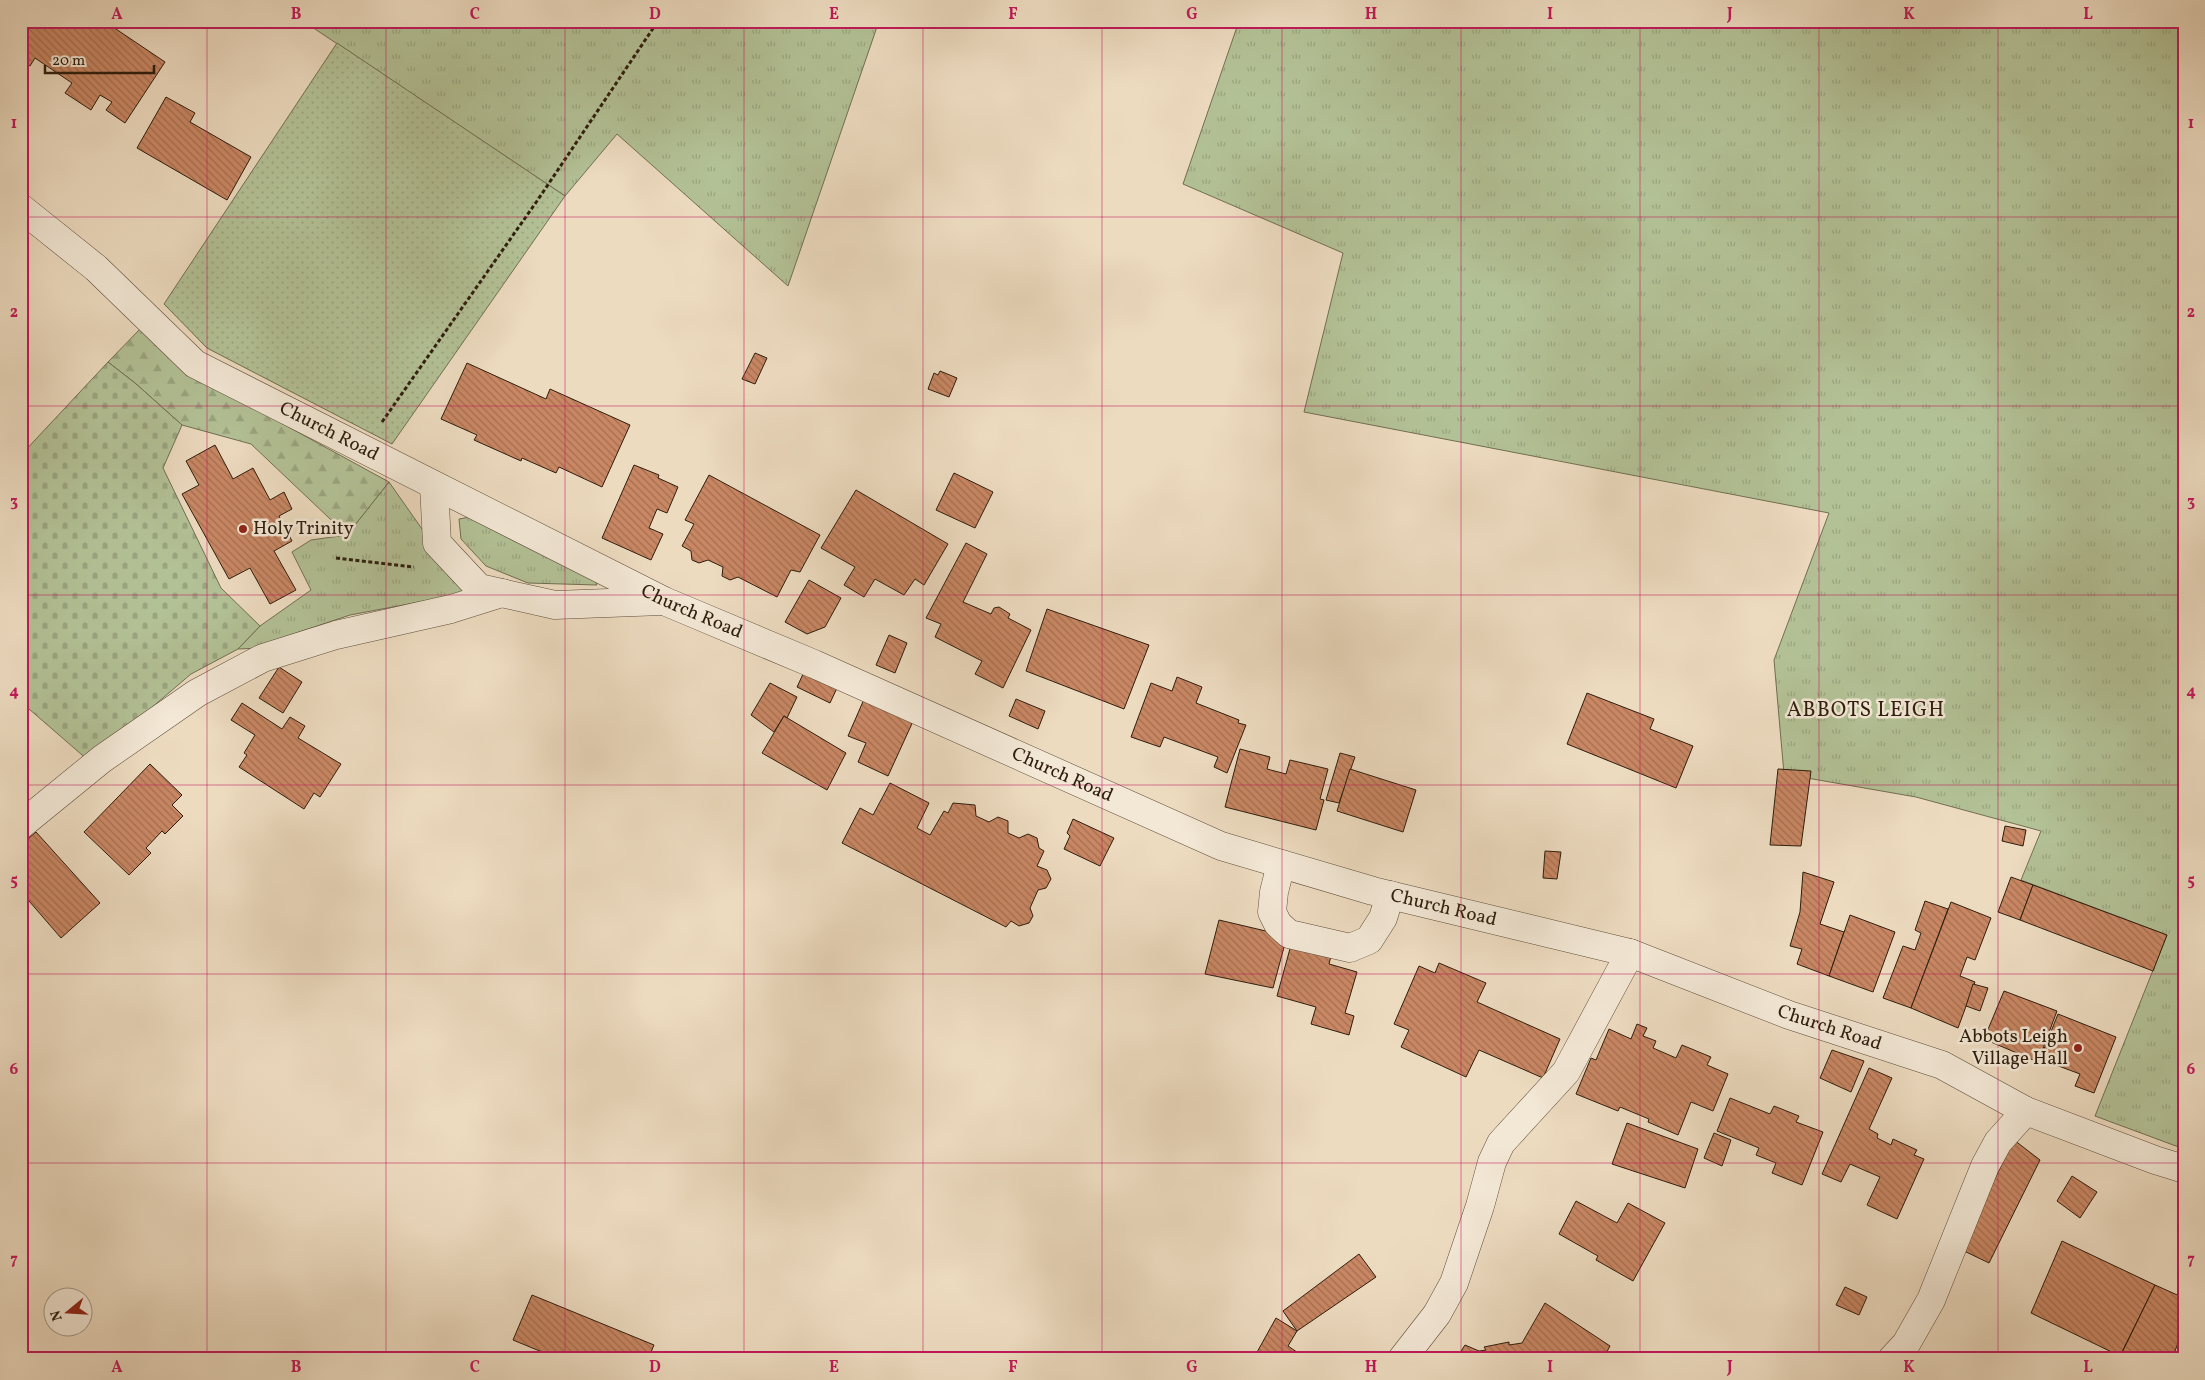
<svg xmlns="http://www.w3.org/2000/svg" width="2205" height="1380" font-family="Vollkorn,serif">
	<style>
		.grass { fill: url(#grass-tufts); stroke: #706f52 }
		.forest { fill: url(#forest-firs); stroke: #706f52 }
		.cemetery { fill: url(#cemetery-stones); stroke: #706f52 }
		.park { fill: url(#park-dots); stroke: #706f52 }
		.building { fill: url(#building-back-hatch); stroke: #2e1d0d }
		.lines { fill: none; stroke-linecap: round; stroke-linejoin: round }
		.minor-casing { stroke: #5e4c3a; stroke-width: 29 }
		.path { stroke: #2e1d0d; stroke-width: 3; stroke-dasharray: 4 2.5; stroke-linecap: butt }
		.minor { stroke: #f3e8d6; stroke-width: 28 }
		.grid { fill: none; stroke: #c2185b; stroke-width: 1; stroke-opacity: 0.55 }
		.poi-dot { fill: #8f2418; stroke: #f3e8d6; stroke-width: 2 }
		.labels { text-anchor: middle; dominant-baseline: central; stroke-width: 5; stroke-linejoin: round; paint-order: stroke }
		.street-label { font-size: 19px; fill: #2e1d0d; stroke: #f3e8d6 }
		.poi-label { font-size: 19px; fill: #2e1d0d; stroke: #f3e8d6; text-anchor: start }
		.quarter-label { font-size: 21px; letter-spacing: 1px; fill: #2e1d0d; stroke: #f3e8d6 }
		.neatline { fill: none; stroke: #c2185b; stroke-width: 2 }
		.grid-label { font-size: 16px; text-anchor: middle; font-weight: bold; fill: #c2185b }
	</style>
	<defs>
		<pattern id="grass-tufts" width="24" height="20" patternUnits="userSpaceOnUse" patternTransform="scale(1.25)"><rect width="24" height="20" fill="#b3c196"/><path d="M3 7l-1-3M5 7V3M7 7l1-3M15 17l-1-3M17 17v-4M19 17l1-3" fill="none" stroke="#9aa580"/></pattern>
		<pattern id="forest-firs" width="22" height="20" patternUnits="userSpaceOnUse" patternTransform="scale(1.25)"><rect width="22" height="20" fill="#b3c196"/><path d="M5 1l3.5 6h-7zM16 11l3.5 6h-7z" fill="#9aa580"/></pattern>
		<pattern id="cemetery-stones" width="16" height="16" patternUnits="userSpaceOnUse" patternTransform="scale(1.25)"><rect width="16" height="16" fill="#b3c196"/><path d="M2 7V4a2 2 0 0 1 4 0v3zM10 15v-3a2 2 0 0 1 4 0v3z" fill="#9aa580"/></pattern>
		<pattern id="park-dots" width="8" height="8" patternUnits="userSpaceOnUse" patternTransform="scale(1.25)"><rect width="8" height="8" fill="#b3c196"/><path d="M2 2h.1M6 6h.1" fill="none" stroke="#9aa580" stroke-width="1.8" stroke-linecap="round"/></pattern>
		<pattern id="building-back-hatch" width="6" height="6" patternUnits="userSpaceOnUse" patternTransform="scale(1.25)"><rect width="6" height="6" fill="#c98764"/><path d="M-1 5l2 2M0 0l6 6M5-1l2 2" fill="none" stroke="#a46e51"/></pattern>
	</defs>
	<rect width="100%" height="100%" fill="#eddbc0"/>
	<filter id="stains"><feTurbulence type="fractalNoise" baseFrequency=".004" numOctaves="4"/><feColorMatrix values="0 0 0 0 .2 0 0 0 0 .09 0 0 0 0 .02 0 0 0 .5 -.17"/></filter>
	<radialGradient id="worn" r=".72"><stop offset=".6" stop-color="#630" stop-opacity="0"/><stop offset="1" stop-color="#630" stop-opacity=".3"/></radialGradient>
	<!-- grass -->
	<g class="grass">
		<polygon points="303,21 879,21 788,286 617,134 565,196"/>
		<polygon points="1239,21 2184,21 2184,1149 2095,1116 2167,935 2021,880 2041,831 1916,797 1784,774 1774,660 1829,513 1304,412 1343,253 1183,184"/>
		<polygon points="389,482 467,593 350,615 272,641 262,648 238,649 260,626 311,590 292,552 311,540 347,535"/>
		<polygon points="470,517 593,575 597,585 528,583 486,566 461,539 459,519"/>
	</g>
	<!-- forest -->
	<polygon class="forest" points="142,327 188,372 389,482 347,535 251,444 182,425 135,383 108,362"/>
	<!-- cemetery -->
	<polygon class="cemetery" points="108,362 135,383 182,425 163,468 221,588 260,626 238,649 191,674 89,761 21,702 21,455"/>
	<!-- park -->
	<polygon class="park" points="337,43 565,196 392,444 207,348 164,304"/>
	<!-- building -->
	<g class="building">
		<polygon points="21,21 104,21 165,62 125,123 106,110 112,102 100,95 91,110 65,93 72,83 35,58 30,66 21,61"/>
		<polygon points="166,97 195,113 190,122 251,157 227,200 137,148"/>
		<polygon points="755,353 767,358 755,384 742,379"/>
		<polygon points="467,363 546,399 550,389 630,425 602,487 559,467 556,473 522,458 521,461 474,440 477,435 441,419"/>
		<polygon points="940,371 957,378 949,397 928,389 934,373 938,375"/>
		<polygon points="215,445 233,479 253,468 270,500 284,492 292,509 279,516 292,541 274,551 296,590 270,604 250,568 229,579 182,494 199,485 186,461"/>
		<polygon points="634,465 659,475 658,478 678,487 667,513 657,509 649,528 663,534 651,560 602,538"/>
		<polygon points="954,473 993,492 975,528 936,510"/>
		<polygon points="709,475 820,535 800,572 791,570 777,597 738,577 730,580 722,576 723,567 708,560 699,563 692,560 691,551 682,546 694,524 685,520"/>
		<polygon points="856,490 948,544 924,585 915,579 904,595 875,579 864,597 844,585 855,567 821,548"/>
		<polygon points="966,543 987,554 963,602 991,614 994,608 999,607 1010,614 1008,618 1031,630 1003,688 975,674 982,661 935,637 941,624 926,618"/>
		<polygon points="809,580 841,598 825,627 807,634 785,622"/>
		<polygon points="1047,609 1149,645 1124,709 1026,671"/>
		<polygon points="889,635 907,643 895,673 876,665"/>
		<polygon points="279,667 302,682 283,713 259,698"/>
		<polygon points="804,672 837,688 830,703 797,687"/>
		<polygon points="1177,677 1202,687 1196,703 1239,720 1238,723 1246,725 1227,773 1214,767 1218,757 1164,737 1160,747 1131,737 1151,683 1172,691"/>
		<polygon points="770,683 797,697 787,718 784,716 774,732 751,715"/>
		<polygon points="1587,693 1654,719 1650,729 1693,746 1676,788 1567,744"/>
		<polygon points="865,697 915,717 888,776 858,762 866,743 848,736"/>
		<polygon points="1016,699 1045,711 1038,729 1009,716"/>
		<polygon points="242,703 282,729 290,717 305,726 298,738 341,764 320,797 314,793 304,809 239,767 247,755 244,753 255,735 231,720"/>
		<polygon points="784,716 846,753 827,790 762,753"/>
		<polygon points="1240,749 1270,757 1267,769 1286,774 1290,760 1328,769 1320,799 1324,800 1316,830 1225,807"/>
		<polygon points="1340,753 1355,757 1339,803 1326,800"/>
		<polygon points="150,764 182,795 172,805 183,816 165,834 162,831 146,848 151,853 129,875 84,832"/>
		<polygon points="1350,769 1416,790 1403,832 1337,811"/>
		<polygon points="1778,769 1811,771 1801,846 1770,845"/>
		<polygon points="890,783 929,803 917,828 930,835 944,811 948,813 953,803 975,805 976,816 989,822 998,817 1008,821 1008,833 1019,838 1028,834 1037,838 1039,848 1044,851 1037,866 1047,870 1051,879 1046,888 1038,890 1030,908 1033,916 1029,923 1019,926 1011,921 1006,927 842,843 860,808 873,815"/>
		<polygon points="1073,819 1114,838 1100,866 1064,849 1070,836 1067,833"/>
		<polygon points="2005,826 2026,830 2023,846 2002,841"/>
		<polygon points="36,832 100,903 61,938 23,894 21,896 21,845"/>
		<polygon points="1545,851 1561,852 1557,879 1543,878"/>
		<polygon points="1803,872 1834,882 1820,924 1844,932 1829,976 1797,964 1802,949 1790,946 1800,912"/>
		<polygon points="2011,877 2033,885 2020,920 1998,912"/>
		<polygon points="2033,885 2167,935 2153,971 2020,920"/>
		<polygon points="1925,901 1948,909 1911,1008 1883,998 1903,946 1915,950 1921,933 1915,930"/>
		<polygon points="1951,902 1991,918 1975,960 1967,957 1960,976 1975,982 1958,1028 1911,1008"/>
		<polygon points="1850,915 1895,932 1873,992 1829,976"/>
		<polygon points="1219,920 1287,936 1273,988 1205,974"/>
		<polygon points="1291,945 1331,956 1329,964 1357,972 1345,1013 1354,1016 1349,1035 1311,1024 1316,1007 1277,996"/>
		<polygon points="1439,963 1486,983 1477,1002 1560,1039 1543,1078 1479,1050 1466,1077 1401,1047 1409,1030 1394,1024 1419,966 1435,973"/>
		<polygon points="1973,984 1988,988 1980,1011 1966,1006"/>
		<polygon points="2004,991 2057,1011 2038,1062 1984,1039"/>
		<polygon points="2058,1014 2116,1037 2094,1093 2075,1086 2080,1074 2040,1059"/>
		<polygon points="1637,1024 1647,1028 1643,1036 1656,1041 1653,1048 1676,1058 1682,1045 1711,1057 1707,1065 1728,1074 1713,1111 1691,1102 1678,1135 1648,1122 1649,1119 1620,1107 1618,1111 1576,1094 1591,1058 1596,1060 1609,1029 1631,1039"/>
		<polygon points="1832,1050 1864,1061 1851,1092 1820,1078"/>
		<polygon points="1869,1068 1892,1078 1869,1129 1878,1134 1877,1138 1891,1145 1893,1139 1917,1150 1914,1155 1924,1159 1897,1219 1867,1205 1880,1177 1850,1164 1841,1182 1822,1174"/>
		<polygon points="1730,1098 1770,1114 1774,1106 1799,1116 1796,1122 1823,1132 1802,1185 1772,1173 1776,1163 1756,1155 1759,1148 1717,1131"/>
		<polygon points="1627,1123 1698,1149 1685,1188 1612,1164"/>
		<polygon points="1714,1133 1731,1140 1722,1166 1704,1158"/>
		<polygon points="2014,1140 2040,1160 1989,1263 1960,1249"/>
		<polygon points="2072,1176 2097,1192 2080,1218 2057,1201"/>
		<polygon points="1576,1201 1617,1223 1628,1203 1665,1223 1633,1281 1596,1260 1598,1256 1559,1234"/>
		<polygon points="2062,1241 2155,1285 2120,1356 2031,1313"/>
		<polygon points="1359,1254 1376,1277 1297,1331 1283,1311"/>
		<polygon points="2155,1285 2184,1298 2184,1327 2172,1359 2119,1359"/>
		<polygon points="1845,1287 1867,1297 1859,1315 1836,1305"/>
		<polygon points="532,1295 654,1345 648,1359 559,1359 513,1340"/>
		<polygon points="1545,1303 1610,1346 1603,1359 1456,1359 1465,1345 1479,1351 1486,1350 1484,1347 1509,1342 1509,1345 1522,1343"/>
		<polygon points="1276,1318 1297,1331 1288,1346 1307,1359 1263,1359 1256,1354"/>
	</g>
	<g class="lines">
		<defs>
			<g id="minor">
				<path id="s1" d="M21,208L96,268L195,364L664,601L814,664L1221,846L1373,891L1630,953L1789,1015L1942,1065L2026,1111L2155,1160L2184,1169"/>
				<polyline points="434,486 437,543 479,588 555,605 662,601"/>
				<polyline points="21,825 102,759 197,693 263,658 336,635 451,609 502,593"/>
				<polyline points="1281,864 1274,892 1272,912 1278,924 1289,934 1350,948 1369,940 1383,918 1390,895"/>
				<polyline points="1402,1359 1437,1314 1454,1283 1480,1206 1492,1162 1501,1143 1566,1072 1630,953"/>
				<polyline points="1892,1359 1906,1344 1931,1300 1985,1166 1998,1142 2026,1111"/>
			</g>
		</defs>
		<!-- minor casing -->
		<use href="#minor" class="minor-casing"/>
		<!-- path -->
		<g class="path">
			<polyline points="382,422 537,201 658,21"/>
			<polyline points="336,558 414,567"/>
		</g>
		<!-- minor -->
		<use href="#minor" class="minor"/>
	</g>
	<!-- grid -->
	<path class="grid" d="M207,21V1359M386,21V1359M565,21V1359M744,21V1359M923,21V1359M1102,21V1359M1282,21V1359M1461,21V1359M1640,21V1359M1819,21V1359M1998,21V1359M21,217H2184M21,406H2184M21,595H2184M21,785H2184M21,974H2184M21,1163H2184"/>
	<!-- markers -->
	<g class="poi-dot">
		<circle cx="243" cy="529" r="5"/>
		<circle cx="2078" cy="1048" r="5"/>
	</g>
	<g class="labels">
		<!-- street labels -->
		<g class="street-label">
			<text stroke="none"><textPath href="#s1" startOffset="384">Church Road</textPath></text>
			<text stroke="none"><textPath href="#s1" startOffset="789">Church Road</textPath></text>
			<text stroke="none"><textPath href="#s1" startOffset="1194">Church Road</textPath></text>
			<text stroke="none"><textPath href="#s1" startOffset="1599">Church Road</textPath></text>
			<text stroke="none"><textPath href="#s1" startOffset="2004">Church Road</textPath></text>
		</g>
		<!-- poi labels -->
		<g class="poi-label">
			<text x="253" y="529">Holy Trinity</text>
			<text x="2068" y="1037" text-anchor="end">Abbots Leigh<tspan x="2068" dy="22">Village Hall</tspan></text>
		</g>
		<!-- quarter labels -->
		<g class="quarter-label">
			<text x="1866" y="710">ABBOTS LEIGH</text>
		</g>
	</g>
	<!-- margin -->
	<rect width="2205" height="1380" fill="none" stroke="#eddbc0" stroke-width="55"/>
	<!-- north arrow -->
	<g transform="translate(68 1312) rotate(252)"><circle r="24" fill="#f3e8d6" stroke="#a49786"/>
	<path d="M0-4L9 19L0 12L-9 19Z" fill="#8f2418"/>
	<text y="-8" font-size="14" font-weight="bold" text-anchor="middle" fill="#2e1d0d">N</text>
	</g>
	<!-- scale -->
	<path d="M45 65v8h109v-8" fill="none" stroke="#2e1d0d" stroke-width="2.5"/>
	<text x="52" y="65" font-size="15" fill="#2e1d0d" stroke="#f3e8d6" stroke-width="4" paint-order="stroke">20 m</text>
	<rect x="28" y="28" width="2150" height="1324" class="neatline"/>
	<g class="grid-label">
		<text x="117" y="19">A</text>
		<text x="296" y="19">B</text>
		<text x="475" y="19">C</text>
		<text x="655" y="19">D</text>
		<text x="834" y="19">E</text>
		<text x="1013" y="19">F</text>
		<text x="1192" y="19">G</text>
		<text x="1371" y="19">H</text>
		<text x="1550" y="19">I</text>
		<text x="1730" y="19">J</text>
		<text x="1909" y="19">K</text>
		<text x="2088" y="19">L</text>
		<text x="14" y="128">1</text>
		<text x="2191" y="128">1</text>
		<text x="14" y="317">2</text>
		<text x="2191" y="317">2</text>
		<text x="14" y="506">3</text>
		<text x="2191" y="506">3</text>
		<text x="14" y="696">4</text>
		<text x="2191" y="696">4</text>
		<text x="14" y="885">5</text>
		<text x="2191" y="885">5</text>
		<text x="14" y="1074">6</text>
		<text x="2191" y="1074">6</text>
		<text x="14" y="1264">7</text>
		<text x="2191" y="1264">7</text>
		<text x="117" y="1372">A</text>
		<text x="296" y="1372">B</text>
		<text x="475" y="1372">C</text>
		<text x="655" y="1372">D</text>
		<text x="834" y="1372">E</text>
		<text x="1013" y="1372">F</text>
		<text x="1192" y="1372">G</text>
		<text x="1371" y="1372">H</text>
		<text x="1550" y="1372">I</text>
		<text x="1730" y="1372">J</text>
		<text x="1909" y="1372">K</text>
		<text x="2088" y="1372">L</text>
	</g>
	<rect width="100%" height="100%" filter="url(#stains)"/>
	<rect width="100%" height="100%" fill="url(#worn)"/>
</svg>
